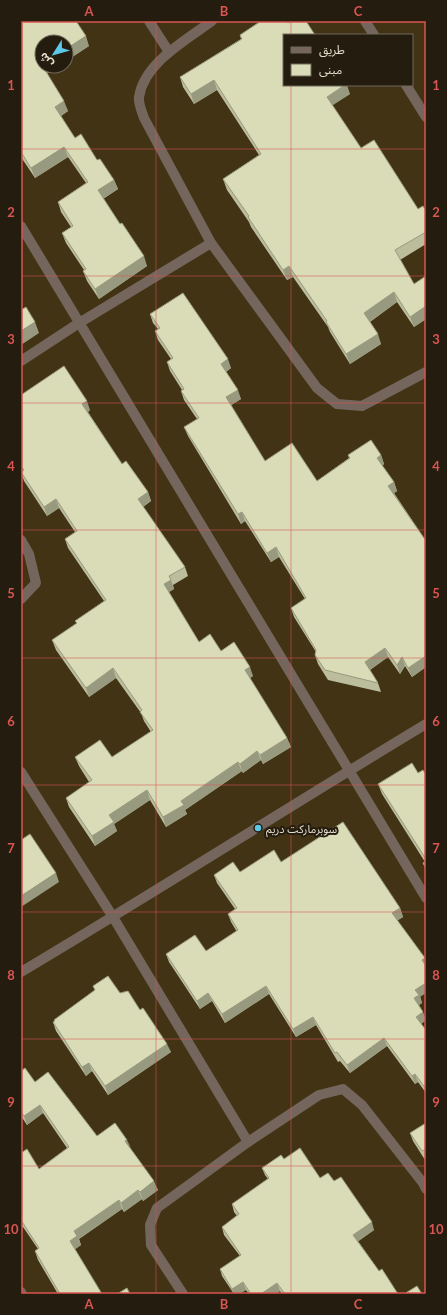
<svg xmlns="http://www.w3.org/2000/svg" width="447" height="1315" font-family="Lato,'Noto Sans Arabic',sans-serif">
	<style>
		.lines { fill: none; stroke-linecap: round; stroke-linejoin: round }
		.minor { stroke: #74665d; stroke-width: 10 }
		.wall { fill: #bbbd9d }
		.shaded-wall { fill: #989a7f }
		.building { fill: #d9dcb6; stroke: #989a7f }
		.grid { fill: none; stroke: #da5551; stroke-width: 1; stroke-opacity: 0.55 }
		.poi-dot { fill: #5cc7e7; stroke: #231c0f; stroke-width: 1.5 }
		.labels { text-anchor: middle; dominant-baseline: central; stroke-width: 4; stroke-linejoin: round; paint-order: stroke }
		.poi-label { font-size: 11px; fill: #e5dbcb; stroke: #231c0f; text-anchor: start }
		.neatline { fill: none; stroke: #da5551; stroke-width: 1.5 }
		.grid-label { font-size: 13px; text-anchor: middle; font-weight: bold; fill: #da5551 }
	</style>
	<rect width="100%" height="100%" fill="#423315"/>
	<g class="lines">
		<!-- minor -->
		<g class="minor">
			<polyline points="149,21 169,52"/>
			<path d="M212,21C186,40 144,63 139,97C138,103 142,112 144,118L211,243L317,388L337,404L362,406L426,372"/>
			<polyline points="365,21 374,35"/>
			<polyline points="406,85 426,117"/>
			<polyline points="21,226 426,898"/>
			<polyline points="21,361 79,323 211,243"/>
			<polyline points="21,540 29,554 36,583 21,599"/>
			<polyline points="21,772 113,917 248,1142"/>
			<path d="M21,972C157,891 290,806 426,724"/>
			<polyline points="21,1292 22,1294"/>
			<polyline points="183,1294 151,1245 150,1225 157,1208 248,1142 319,1095 343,1089 362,1105 423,1183 426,1189"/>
		</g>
	</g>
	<!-- wall -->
	<g class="wall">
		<polygon points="21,21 89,46 66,61 66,42 47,74 68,111 61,116 75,138 97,160 114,180 118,189 103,199 147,266 99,299 87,281 83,271 84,270 66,243 62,233 71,227 61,212 58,202 86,183 68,157 35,178 21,157"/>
		<polygon points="240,35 350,94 332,105 361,148 418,209 426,211 426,244 400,260 414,284 426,276 426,319 414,327 397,302 370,322 381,344 350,364 330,332 328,327 293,277 287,280 251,227 249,222 227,190 223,179 259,155 217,90 194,104 183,87 180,77 241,39"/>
		<polygon points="150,314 231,368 226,372 241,399 231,405 265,461 317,481 349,458 348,455 381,455 384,464 382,466 394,482 397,491 394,493 426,541 426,667 412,677 405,666 400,674 388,657 370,670 378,683 381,692 328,680 318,664 315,655 316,652 294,617 291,608 305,599 279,557 271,562 245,521 241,524 188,436 184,427 197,419 184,400 181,391 182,390 170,371 167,362 171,359 158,340 155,331 158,329 153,323"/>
		<polygon points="21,395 90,410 88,412 122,464 148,492 151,501 143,507 185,567 188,576 173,585 174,589 169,592 199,642 221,651 253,676 250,678 287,738 291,747 263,764 261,760 243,773 242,771 185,810 187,814 166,827 150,800 114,824 117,831 95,846 69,807 66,798 89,782 79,766 75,757 112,757 151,732 144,721 141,713 116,678 89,697 56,650 52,640 77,624 75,621 104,601 68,548 65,539 75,532 59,508 47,516 24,481 21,472 22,471 21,470"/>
		<polygon points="418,773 426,775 426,871 423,863 425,862 382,794 378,784"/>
		<polygon points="281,862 400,908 403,917 398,920 422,1003 419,1005 426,1019 426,1020 421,1024 426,1030 426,1093 418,1082 415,1084 387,1046 350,1073 340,1061 338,1062 316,1025 296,1037 269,994 225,1023 212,1001 200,1009 169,962 166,954 206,951 237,932 231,922 228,914 235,909 217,883 214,875 240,872"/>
		<polygon points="93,986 120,993 140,1010 171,1052 108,1095 92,1071 86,1076 56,1031 53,1022 54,1022 54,1020 95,990"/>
		<polygon points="21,1071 35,1082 97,1136 130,1148 158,1190 143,1201 142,1199 124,1212 122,1209 79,1239 81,1245 75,1249 102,1294 58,1294 38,1260 35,1251 38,1249 23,1227 21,1228 21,1153 39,1169 67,1148 43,1113 27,1125 21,1116"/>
		<polygon points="426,1123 426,1159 425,1160 413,1141 410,1133"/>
		<polygon points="284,1159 320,1178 334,1181 374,1230 358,1241 379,1271 398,1294 282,1294 280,1291 275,1294 249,1294 246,1290 239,1294 234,1294 222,1276 220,1269 240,1256 224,1235 222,1227 237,1216 234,1212 232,1204 268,1179 265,1175 262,1168"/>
	</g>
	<!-- shaded-wall -->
	<g class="shaded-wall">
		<polygon points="86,36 89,46 66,61 66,49"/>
		<polygon points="42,65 42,66 59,66 45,75"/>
		<polygon points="214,80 217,90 194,104 191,94"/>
		<polygon points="345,85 347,85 350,94 330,107 327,97"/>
		<polygon points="64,101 68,111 59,117 55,107"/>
		<polygon points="64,147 68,157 35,178 31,168"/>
		<polygon points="114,180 118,189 101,200 98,190"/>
		<polygon points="144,256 147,266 99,299 95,289"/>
		<polygon points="289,266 293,277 287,280 283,270"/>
		<polygon points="394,292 397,302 368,323 364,313"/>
		<polygon points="426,306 426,319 414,327 410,317"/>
		<polygon points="35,322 39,333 21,345 21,331"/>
		<polygon points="378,334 381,344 350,364 346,354"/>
		<polygon points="228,359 231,368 224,373 221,364"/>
		<polygon points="238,390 241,399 230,406 226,397"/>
		<polygon points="87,401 90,410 86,413 82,404"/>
		<polygon points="381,455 384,464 380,467 377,458"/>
		<polygon points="394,482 397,491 392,495 388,486"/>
		<polygon points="148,492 151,501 141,508 138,499"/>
		<polygon points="56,499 59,508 47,516 44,507"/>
		<polygon points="242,512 245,521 241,524 238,514"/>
		<polygon points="276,547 279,557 271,562 267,553"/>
		<polygon points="171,580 174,589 167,593 164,584"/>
		<polygon points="385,648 388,657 368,671 365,662"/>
		<polygon points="426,656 426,667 412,677 408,668"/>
		<polygon points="402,657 405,666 400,674 397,665"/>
		<polygon points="250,667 253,676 248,679 245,670"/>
		<polygon points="113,668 116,678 89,697 86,688"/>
		<polygon points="287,738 291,747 263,764 260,755"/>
		<polygon points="257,751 261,760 243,773 240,764"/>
		<polygon points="238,762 242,771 185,810 187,814 166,827 163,817 181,801"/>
		<polygon points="147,790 150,800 114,824 117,831 95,846 92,836 109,815"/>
		<polygon points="56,873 59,882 21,907 21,896"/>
		<polygon points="400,908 403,917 395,922 392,913"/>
		<polygon points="425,958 426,961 426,967 422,960"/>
		<polygon points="426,983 426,993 420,997 422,1003 417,1006 414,998 415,990"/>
		<polygon points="266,986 269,994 225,1023 222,1014"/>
		<polygon points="208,993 212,1001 200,1009 197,1001"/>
		<polygon points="423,1012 426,1020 420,1025 416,1017"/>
		<polygon points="313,1017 316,1025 296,1037 293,1029"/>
		<polygon points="384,1038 387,1046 350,1073 347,1065"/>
		<polygon points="167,1044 171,1052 108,1095 105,1086"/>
		<polygon points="89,1063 92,1071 86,1076 82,1067"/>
		<polygon points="415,1074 418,1082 415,1084 412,1076"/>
		<polygon points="40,1105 43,1113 27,1125 24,1116"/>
		<polygon points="127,1140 131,1148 125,1141"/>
		<polygon points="154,1181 158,1190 143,1201 140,1192"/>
		<polygon points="138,1190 142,1199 124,1212 121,1203"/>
		<polygon points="119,1200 122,1209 79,1239 81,1245 74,1250 70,1241 74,1231"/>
		<polygon points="372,1222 374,1230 356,1243 353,1235"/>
		<polygon points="243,1282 246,1290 239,1294 234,1294 232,1289"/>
		<polygon points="277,1283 280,1291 275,1294 261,1294"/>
	</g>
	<!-- building -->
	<g class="building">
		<polygon points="21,21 76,21 86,36 66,49 66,42 42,42 42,65 64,101 55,107 75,138 81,134 97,160 100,159 114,180 98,190 120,224 122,223 144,256 95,289 83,271 86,269 62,233 73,226 58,202 88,182 64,147 31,168 21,152"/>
		<polygon points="261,21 287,21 288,23 291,21 306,21 315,35 284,35 284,85 345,85 327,97 361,148 374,140 418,209 423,206 426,211 426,232 395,250 414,284 426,276 426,306 410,317 394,292 364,313 378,334 346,354 326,322 327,321 289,266 283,270 248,217 249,216 223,179 261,154 214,80 191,94 180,77 242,39 240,35"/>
		<polygon points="183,293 228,359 221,364 238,390 226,397 265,461 292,443 317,481 350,458 348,455 371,440 381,455 377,458 394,482 388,486 426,541 426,656 408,668 402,657 397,665 385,648 365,662 378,683 325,670 315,655 316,650 291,608 306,598 276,547 267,553 242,512 238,514 184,427 199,418 181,391 184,389 167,362 173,358 155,331 160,328 150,314"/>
		<polygon points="26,307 35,322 21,331 21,310"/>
		<polygon points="64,366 87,401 82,404 122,464 126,461 148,492 138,499 185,567 169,576 171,580 164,584 199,642 210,634 221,651 234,642 250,667 245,670 287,738 260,755 257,751 240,764 238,762 181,801 184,805 163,817 147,790 109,815 114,822 92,836 66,798 92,780 75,757 100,740 112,757 153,730 140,712 142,710 113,668 86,688 52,640 77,623 75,621 106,600 65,539 77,531 56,499 44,507 21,472 24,470 21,466 21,395"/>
		<polygon points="412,763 418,773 423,770 426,775 426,859 378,784"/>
		<polygon points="343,822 400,908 392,913 425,958 422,960 426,966 426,983 415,990 419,995 414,998 423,1012 416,1017 426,1030 426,1089 415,1074 412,1076 384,1038 347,1065 337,1052 335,1053 313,1017 293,1029 266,986 222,1014 208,993 197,1001 166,954 195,935 206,951 238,930 228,914 237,908 214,875 233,862 240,872 274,850 281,862"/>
		<polygon points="30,834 56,873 21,896 21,840"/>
		<polygon points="426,861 426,868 423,863"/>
		<polygon points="108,976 120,993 128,991 140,1010 143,1008 167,1044 105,1086 89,1063 82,1067 53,1022 55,1021 54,1020 95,990 93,986"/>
		<polygon points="25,1068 35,1082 48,1072 97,1136 115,1123 127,1140 125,1141 154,1181 140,1192 138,1190 121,1203 119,1200 74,1231 77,1236 70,1241 102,1294 60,1294 35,1251 39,1248 21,1220 21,1153 27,1149 39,1169 69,1147 40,1105 24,1116 21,1112 21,1071"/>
		<polygon points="426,1123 426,1149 422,1151 410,1133"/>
		<polygon points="300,1148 320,1178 328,1173 334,1181 341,1177 372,1222 353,1235 379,1271 382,1269 398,1294 285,1294 277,1283 261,1294 251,1294 243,1282 232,1289 220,1269 241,1255 222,1227 239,1214 232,1204 269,1178 262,1168 281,1155 284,1159"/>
		<polygon points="417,1286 422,1294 404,1294"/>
		<polygon points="127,1288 130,1294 117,1294"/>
	</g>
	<!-- grid -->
	<path class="grid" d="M156,21V1294M291,21V35M291,85V1294M21,149H426M21,276H426M21,403H426M21,530H426M21,658H426M21,785H426M21,912H426M21,1039H426M21,1166H426"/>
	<!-- markers -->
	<circle class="poi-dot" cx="258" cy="828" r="4"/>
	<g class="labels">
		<!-- poi labels -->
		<g class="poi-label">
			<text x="266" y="828">سوبرماركت دريم</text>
		</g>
	</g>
	<!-- border -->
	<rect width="447" height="1315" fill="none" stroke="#231c0f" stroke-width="44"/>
	<!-- legend -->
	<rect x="283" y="34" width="130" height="52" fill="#231c0f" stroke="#71685a"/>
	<rect x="291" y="47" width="20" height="6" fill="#74665d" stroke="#71685a"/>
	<text x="319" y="54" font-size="12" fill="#e5dbcb">طريق</text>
	<rect x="291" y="64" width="20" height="12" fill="#d9dcb6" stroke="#71685a"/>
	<text x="319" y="74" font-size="12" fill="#e5dbcb">مبنى</text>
	<!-- north arrow -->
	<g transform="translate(54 54) rotate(233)"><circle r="19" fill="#231c0f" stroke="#71685a"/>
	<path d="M0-3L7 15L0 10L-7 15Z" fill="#5cc7e7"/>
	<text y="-6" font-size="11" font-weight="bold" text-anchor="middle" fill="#e5dbcb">ش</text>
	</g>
	<rect x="22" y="22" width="403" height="1271" class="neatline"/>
	<g class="grid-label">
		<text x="89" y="16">A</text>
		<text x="224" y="16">B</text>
		<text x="358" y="16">C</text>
		<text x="11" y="90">1</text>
		<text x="436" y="90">1</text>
		<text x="11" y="217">2</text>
		<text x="436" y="217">2</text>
		<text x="11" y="344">3</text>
		<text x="436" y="344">3</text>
		<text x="11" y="471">4</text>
		<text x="436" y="471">4</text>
		<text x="11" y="598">5</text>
		<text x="436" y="598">5</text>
		<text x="11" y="726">6</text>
		<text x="436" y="726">6</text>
		<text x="11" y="853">7</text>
		<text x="436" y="853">7</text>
		<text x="11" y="980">8</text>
		<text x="436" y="980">8</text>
		<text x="11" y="1107">9</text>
		<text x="436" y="1107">9</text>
		<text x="11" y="1234">10</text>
		<text x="436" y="1234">10</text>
		<text x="89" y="1309">A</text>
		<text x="224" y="1309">B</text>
		<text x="358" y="1309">C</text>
	</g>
</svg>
